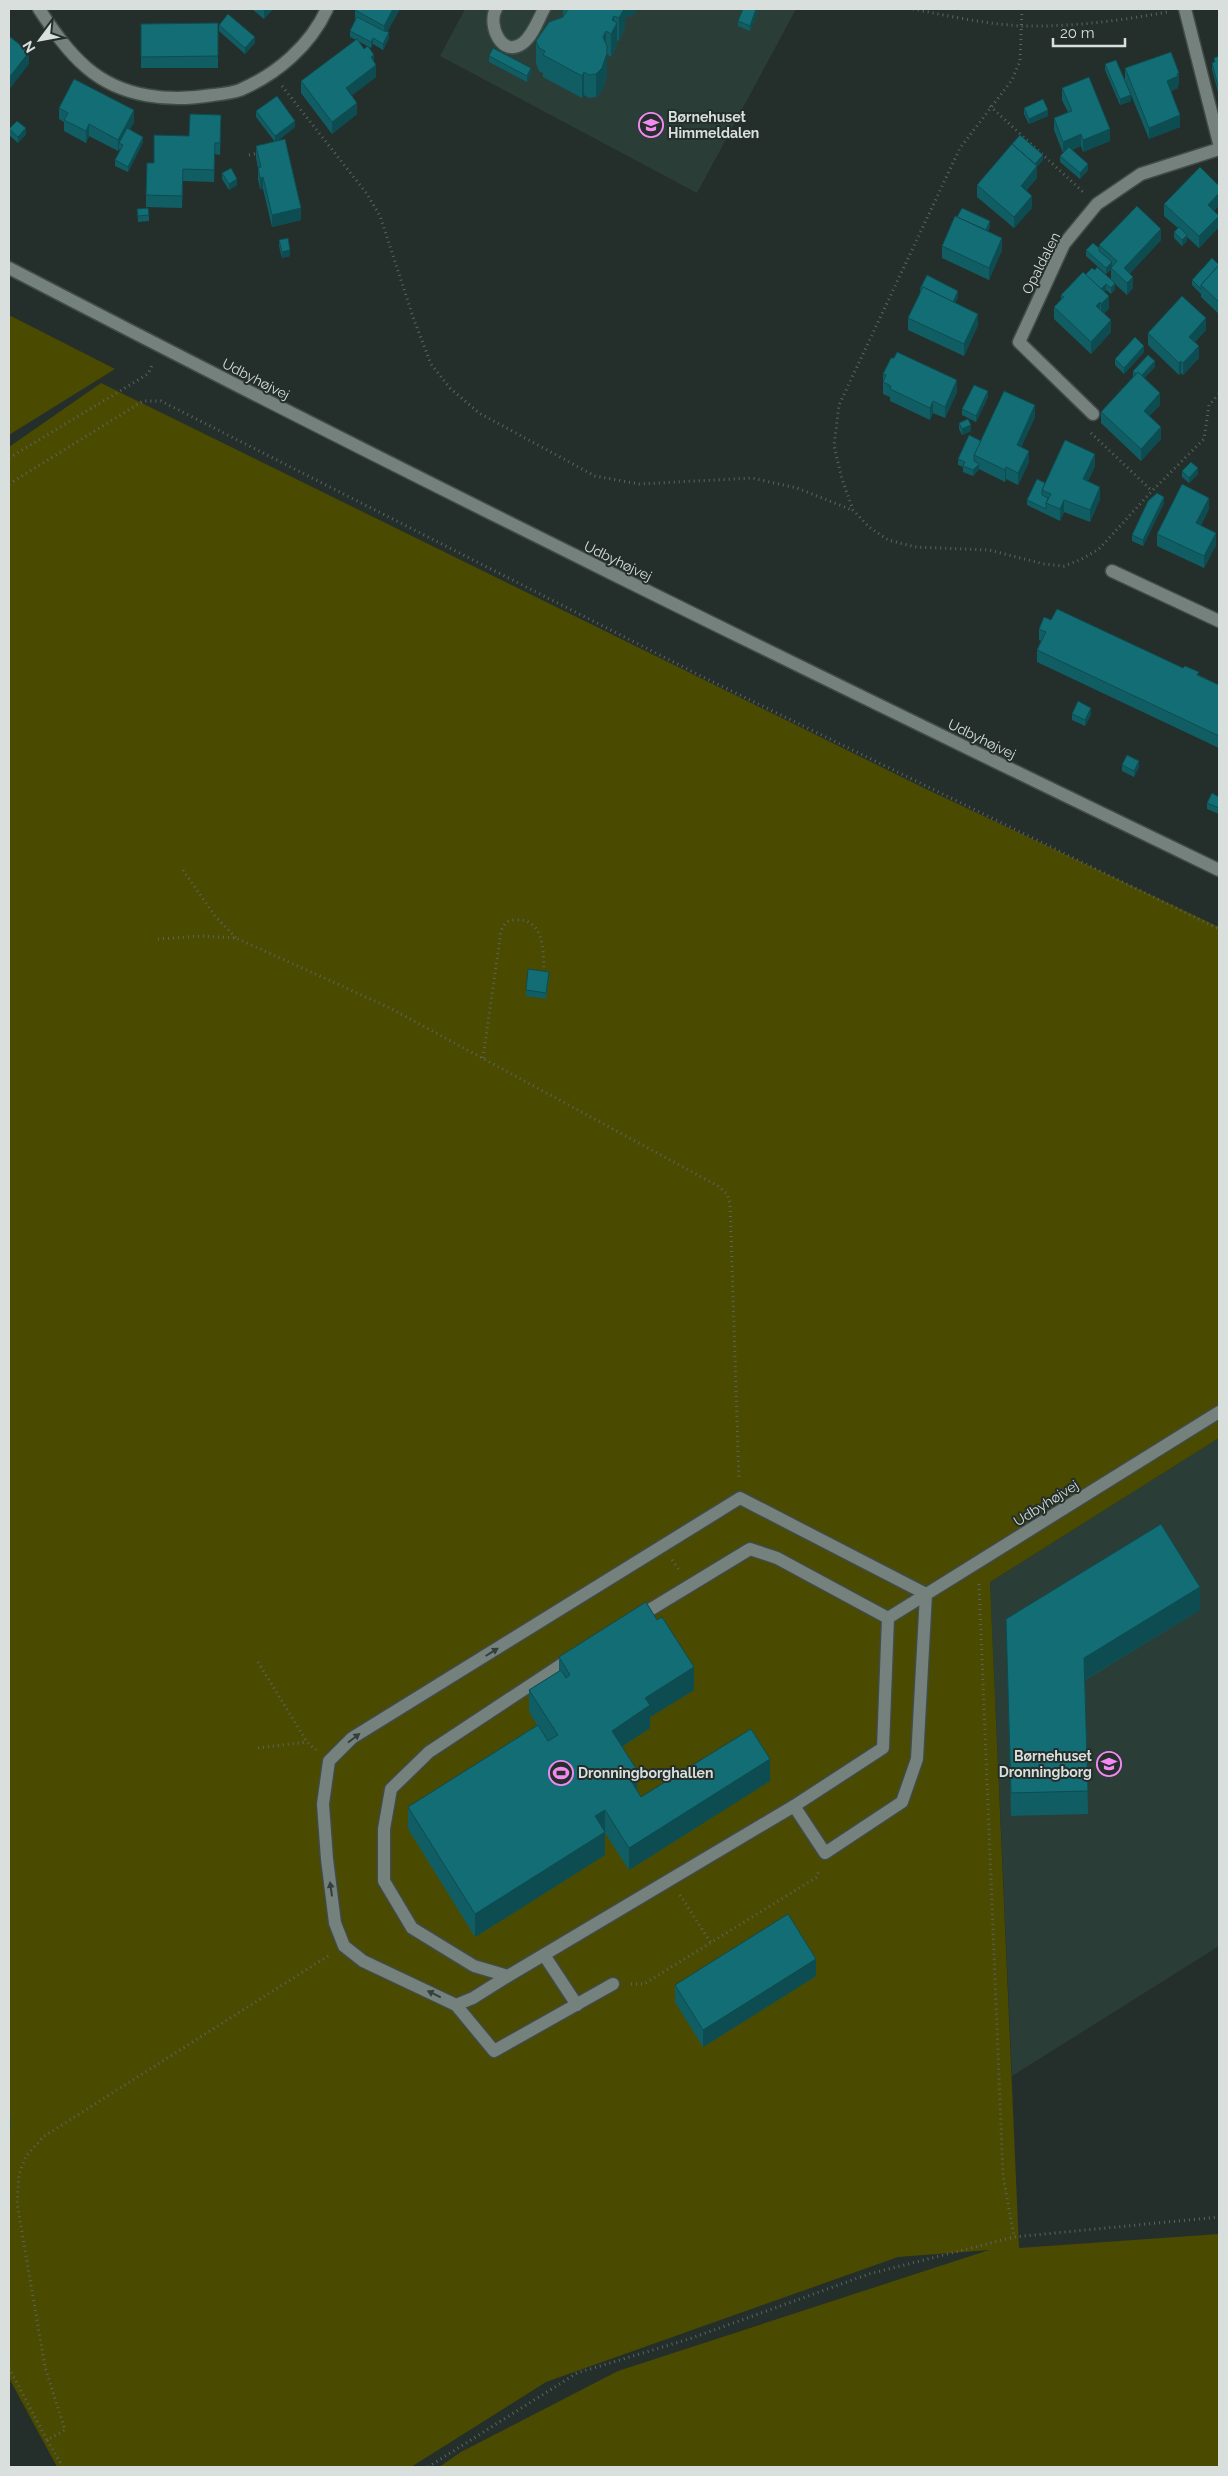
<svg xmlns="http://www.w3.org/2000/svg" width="1228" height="2476" font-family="Raleway,sans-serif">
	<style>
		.built { fill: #2b3d37 }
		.green { fill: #4a4a00 }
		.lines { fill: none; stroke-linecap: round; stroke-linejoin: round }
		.lane-casing { stroke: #414b47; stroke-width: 15 }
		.street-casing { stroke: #414b47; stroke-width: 15 }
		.secondary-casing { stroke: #414b47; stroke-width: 15 }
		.path { stroke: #5b6561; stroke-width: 3; stroke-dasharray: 1 4; stroke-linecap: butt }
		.lane { stroke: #74817c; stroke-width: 12 }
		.street { stroke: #74817c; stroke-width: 12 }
		.secondary { stroke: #74817c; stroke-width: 12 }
		.wall { fill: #105e64 }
		.shaded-wall { fill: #0d4c51 }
		.building { fill: #136d74; stroke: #0d4c51 }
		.oneway { fill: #343f3b }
		.labels { text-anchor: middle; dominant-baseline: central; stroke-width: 4; stroke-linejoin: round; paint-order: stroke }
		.poi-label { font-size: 14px; font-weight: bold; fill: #d8dfdc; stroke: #242f2b; text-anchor: start }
		.street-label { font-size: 14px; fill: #d8dfdc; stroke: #242f2b }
	</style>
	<rect width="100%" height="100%" fill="#242f2b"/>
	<!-- built -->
	<g class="built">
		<polygon points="465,9 796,9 697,193 440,56"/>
		<polygon points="1219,1438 1219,1946 1012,2076 990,1582"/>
	</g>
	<!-- green -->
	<g class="green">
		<polygon points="9,315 115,369 9,435"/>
		<polygon points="101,383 924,788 1219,927 1219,1438 990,1582 1019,2248 1219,2234 1219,2467 439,2467 461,2452 618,2371 989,2250 898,2257 546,2382 411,2467 57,2467 9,2378 9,447"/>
	</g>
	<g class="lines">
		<defs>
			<g id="lane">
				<path d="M496,9C487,25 502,59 523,43C533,35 538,20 544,9"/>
				<polygon points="750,1549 777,1558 888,1618 883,1748 794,1806 508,1976 474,1966 412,1928 384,1881 384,1829 391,1789 429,1752 582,1651"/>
				<polyline points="544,1955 577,2005"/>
				<polyline points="508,1976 473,1998 456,2005 363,1961 344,1946 335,1923 327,1859 323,1804 329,1761 352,1738 740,1498 926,1594 917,1759 902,1802 825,1853 794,1806"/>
				<polyline points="456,2005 494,2051 613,1984"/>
			</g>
			<g id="street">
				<path d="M39,9C53,30 67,51 87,68C122,98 170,102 213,95C222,94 232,93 240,90C277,74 310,46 327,9"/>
				<polyline points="1185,9 1219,143"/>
				<polyline points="1093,414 1019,342 1064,244 1097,204 1141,174 1219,149"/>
				<polyline points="1112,571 1219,621"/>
				<polyline points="888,1618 1219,1412"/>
			</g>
			<path id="secondary" d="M9,268C409,476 813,674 1219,870"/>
		</defs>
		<!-- lane casing -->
		<use href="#lane" class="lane-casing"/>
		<!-- street casing -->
		<use href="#street" class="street-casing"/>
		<!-- secondary casing -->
		<use href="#secondary" class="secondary-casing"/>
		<!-- path -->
		<g class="path">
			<path d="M913,9C949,16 985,24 1022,26C1071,27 1119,21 1167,12"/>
			<polyline points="1022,9 1020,61 1012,80 960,148 839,405 834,446 842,479 853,510 869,527 888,540 915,547 989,550 1044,564 1064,566 1080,560 1099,549 1152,491 1204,439 1209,405 1219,394"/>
			<polyline points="282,86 367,194 380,216 414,320 431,364 450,388 479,413 595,476 639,484 752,478 797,488 852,510"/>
			<polyline points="990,106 1083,192"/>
			<polyline points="249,155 258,153"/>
			<polyline points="1091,433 1152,491"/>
			<polyline points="9,458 148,374 153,363"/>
			<polyline points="9,484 143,401 161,401 701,676 1219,929"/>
			<polyline points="183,870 215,916 236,938"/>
			<polyline points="158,939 201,936 236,938 388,1007 718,1186 727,1194 730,1203 739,1480"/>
			<path d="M483,1058L501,931C504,924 507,920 515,920C544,918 543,949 544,970"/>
			<polyline points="672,1560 680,1571"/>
			<polyline points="979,1584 1003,2175 1014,2237"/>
			<polyline points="258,1662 307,1742 316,1750"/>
			<polyline points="258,1748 307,1742"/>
			<polyline points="680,1895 711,1943"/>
			<polyline points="631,1984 644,1984 817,1877 819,1870"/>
			<polyline points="9,2368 47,2440"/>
			<polyline points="63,2467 47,2440 65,2430 45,2367 17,2203 19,2174 26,2156 43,2137 328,1956"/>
			<polyline points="428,2467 577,2373 689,2339 869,2274 1014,2237 1219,2217"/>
		</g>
		<!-- lane -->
		<use href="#lane" class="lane"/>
		<!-- street -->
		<use href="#street" class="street"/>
		<!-- secondary -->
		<use href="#secondary" class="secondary"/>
	</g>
	<!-- wall -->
	<g class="wall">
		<polygon points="252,9 273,9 264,19"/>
		<polygon points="356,9 400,9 387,32 389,38 383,50 373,44 371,48 358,41 374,63 376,77 352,95 357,114 332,134 301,93 301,81 356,40 350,37 350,31 355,20 355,10"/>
		<polygon points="563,9 638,9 633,15 625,18 625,28 619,41 617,40 617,46 611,57 607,54 607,76 602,91 596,97 589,98 584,95 582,98 543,77 543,73 539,71 536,63 536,41 563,17"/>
		<polygon points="743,9 757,9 757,13 750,31 738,26 738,21"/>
		<polygon points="218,23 218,68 141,68 141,24"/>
		<polygon points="219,25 255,43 245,54 219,31"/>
		<polygon points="489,56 531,74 527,82 489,62"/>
		<polygon points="1219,56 1219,96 1212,69 1212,63 1214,62 1214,58"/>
		<polygon points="1105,64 1131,101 1120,105 1105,70"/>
		<polygon points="1125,68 1179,85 1178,85 1178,88 1171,91 1180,127 1149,139 1125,80"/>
		<polygon points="1062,88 1110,141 1083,152 1081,146 1072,150 1088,170 1080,179 1060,162 1060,156 1063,153 1054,130 1054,118 1068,112 1062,100"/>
		<polygon points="59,108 134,122 130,129 143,142 128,172 115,166 115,160 120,150 119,149 118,151 89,136 86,143 64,131 64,122 59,119"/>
		<polygon points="1024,108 1048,116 1029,124 1024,114"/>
		<polygon points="256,111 295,127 276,142 301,220 272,227 263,189 260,189 258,179 258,168 256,158 256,146 275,142 256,117"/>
		<polygon points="221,127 220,155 215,154 214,182 183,181 182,208 146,207 146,195 154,163 189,136"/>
		<polygon points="9,129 26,134 18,143 9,135"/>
		<polygon points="1043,160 1037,167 1037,178 1026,191 1032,208 1014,228 977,197 977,185"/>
		<polygon points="222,173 237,185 229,190 222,179"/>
		<polygon points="1219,186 1219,205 1214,211 1219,227 1199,248 1187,237 1187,241 1182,246 1174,238 1174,232 1178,228 1164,216 1164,204"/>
		<polygon points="137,209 149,215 149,221 138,222"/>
		<polygon points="990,227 988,231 1002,250 989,280 942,258 942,246"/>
		<polygon points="279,240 290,256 282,258 279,246"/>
		<polygon points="1161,240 1130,273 1133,288 1127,295 1115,284 1115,289 1111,294 1106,290 1104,292 1109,308 1104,313 1111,332 1091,354 1054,319 1054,307 1061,299 1061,295 1085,275 1111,279 1111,269 1106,274 1086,256 1086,250 1099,248 1099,245"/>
		<polygon points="1219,265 1219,314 1201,297 1201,294 1192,285 1192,280"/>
		<polygon points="920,289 958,297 955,303 978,325 964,356 908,330 908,318 920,293"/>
		<polygon points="1206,330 1195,342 1199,358 1183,375 1181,373 1179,375 1148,345 1148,333"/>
		<polygon points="1144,352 1124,374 1115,365 1115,359"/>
		<polygon points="1155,367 1144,378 1160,405 1149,416 1161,439 1141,461 1101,423 1101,412 1133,377 1133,371"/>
		<polygon points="883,374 957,392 945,418 933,413 930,420 890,401 890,397 883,394"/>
		<polygon points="988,397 976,422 962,415 962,409"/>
		<polygon points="1035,417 1021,447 1029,462 1018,485 1006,479 1005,482 979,469 973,476 963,472 963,467 958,465 958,459 981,441"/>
		<polygon points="959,423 971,431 962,435 959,429"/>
		<polygon points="1095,466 1088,481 1100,499 1090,522 1064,512 1060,521 1027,505 1027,500 1045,483"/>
		<polygon points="1182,471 1198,474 1189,483 1182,477"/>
		<polygon points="1164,503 1143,546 1132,541 1132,535"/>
		<polygon points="1209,509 1201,525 1216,545 1204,568 1157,546 1157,534"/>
		<polygon points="1051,620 1199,675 1219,685 1219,748 1037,662 1037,650 1041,641 1039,640 1039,629"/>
		<polygon points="1072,714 1091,714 1085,726 1072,720"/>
		<polygon points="1122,765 1139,767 1134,777 1122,771"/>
		<polygon points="1219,797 1219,814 1207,809 1207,803"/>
		<polygon points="549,978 546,999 526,996 526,990"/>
		<polygon points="1200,1610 1085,1680 1088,1814 1011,1816 1006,1619"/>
		<polygon points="559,1657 694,1690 650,1717 650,1728 622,1747 637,1791 641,1797 770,1781 629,1870 605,1833 605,1855 475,1937 408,1829 408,1807 537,1725 529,1712 529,1690 559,1671"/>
		<polygon points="816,1976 703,2047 675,2002 675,1985"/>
	</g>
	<!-- shaded-wall -->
	<g class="shaded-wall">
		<polygon points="264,9 273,9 264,19"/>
		<polygon points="393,9 400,9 384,37 384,26"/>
		<polygon points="620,9 638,9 633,15 625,18 625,28 619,41 619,18"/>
		<polygon points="756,9 757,9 757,13 750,31 750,26"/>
		<polygon points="614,16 614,28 617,23 617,46 611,57 611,34 612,20"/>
		<polygon points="606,31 606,54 603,37"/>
		<polygon points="389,32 389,38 383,50 383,44"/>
		<polygon points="255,37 255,43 245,54 245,48"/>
		<polygon points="373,38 373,44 371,48 371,42"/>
		<polygon points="607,46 607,76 602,91 596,97 596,74"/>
		<polygon points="29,52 29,64 9,90 9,78"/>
		<polygon points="374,55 374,66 371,57"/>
		<polygon points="376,65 376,77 346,100 346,88"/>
		<polygon points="531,68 531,74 527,82 527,76"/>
		<polygon points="584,72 584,95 582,98 582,76"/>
		<polygon points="1179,73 1179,85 1178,85 1178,88 1167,92 1167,81"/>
		<polygon points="1131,95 1131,101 1120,105 1120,99"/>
		<polygon points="357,103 357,114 332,134 332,122"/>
		<polygon points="134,110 134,122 122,145 119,143 119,149 118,151 118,140"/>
		<polygon points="1048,110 1048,116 1029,124 1029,119"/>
		<polygon points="1180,115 1180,127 1149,139 1149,128"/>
		<polygon points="295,121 295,127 275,142 275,136"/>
		<polygon points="89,124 89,136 86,143 86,131"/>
		<polygon points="26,128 26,134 18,143 18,137"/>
		<polygon points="1110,129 1110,141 1083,152 1083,140"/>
		<polygon points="1081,134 1081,146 1063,153 1063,142"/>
		<polygon points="143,137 143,142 128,172 128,167"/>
		<polygon points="1043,155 1043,160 1037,167 1037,178 1021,197 1021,186 1035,164"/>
		<polygon points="1088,164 1088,170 1080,179 1080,173"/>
		<polygon points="263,177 263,189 260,189 260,178"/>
		<polygon points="237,179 237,185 229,190 229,184"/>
		<polygon points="1219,193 1219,205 1208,217 1208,205"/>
		<polygon points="1032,196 1032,208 1014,228 1014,217"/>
		<polygon points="301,208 301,220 272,227 272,215"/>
		<polygon points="1219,216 1219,227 1199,248 1199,236"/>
		<polygon points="990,221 990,227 985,239 985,233"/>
		<polygon points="1161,229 1161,240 1124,280 1124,268"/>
		<polygon points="1187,235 1187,241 1182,246 1182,240"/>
		<polygon points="1002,238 1002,250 989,280 989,268"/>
		<polygon points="290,250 290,256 282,258 282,252"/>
		<polygon points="1112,262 1112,268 1106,274 1106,268"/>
		<polygon points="1133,277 1133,288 1127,295 1127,283"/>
		<polygon points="1115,283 1115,289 1111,294 1111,288"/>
		<polygon points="1106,284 1106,290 1098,298 1098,292"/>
		<polygon points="958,291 958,297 952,311 952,305"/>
		<polygon points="1109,296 1109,308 1101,316 1101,304"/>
		<polygon points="1100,302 1100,314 1096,306"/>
		<polygon points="978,314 978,325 964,356 964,344"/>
		<polygon points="1206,318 1206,330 1189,348 1189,337"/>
		<polygon points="1111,320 1111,332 1091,354 1091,342"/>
		<polygon points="1144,346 1144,352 1124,374 1124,368"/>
		<polygon points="1199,346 1199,358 1183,375 1183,363"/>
		<polygon points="1155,361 1155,367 1140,383 1140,377"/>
		<polygon points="1181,361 1181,373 1179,375 1179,363"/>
		<polygon points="957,380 957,392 945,418 945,407"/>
		<polygon points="988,391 988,397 976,422 976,416"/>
		<polygon points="1160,393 1160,405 1144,422 1144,411"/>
		<polygon points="933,401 933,413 930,420 930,408"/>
		<polygon points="1035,405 1035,417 1017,457 1017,445"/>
		<polygon points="971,425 971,431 962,435 962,429"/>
		<polygon points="1161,427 1161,439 1141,461 1141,449"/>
		<polygon points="1029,451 1029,462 1018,485 1018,473"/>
		<polygon points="1095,454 1095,466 1083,491 1083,479"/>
		<polygon points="979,464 979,470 973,476 973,470"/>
		<polygon points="1006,467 1006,479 1005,482 1005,470"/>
		<polygon points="1198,468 1198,474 1189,483 1189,478"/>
		<polygon points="1100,487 1100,499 1090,522 1090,510"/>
		<polygon points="1164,497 1164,503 1143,546 1143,540"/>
		<polygon points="1209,498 1209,509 1196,534 1196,523"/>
		<polygon points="1064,500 1064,512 1060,521 1060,509"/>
		<polygon points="1216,533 1216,545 1204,568 1204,556"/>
		<polygon points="1091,708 1091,714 1085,726 1085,720"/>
		<polygon points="1139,761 1139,767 1134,777 1134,771"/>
		<polygon points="1200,1587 1200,1610 1084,1680 1084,1658"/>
		<polygon points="694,1667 694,1690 650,1717 650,1728 612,1753 612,1731 645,1698"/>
		<polygon points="770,1759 770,1781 629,1870 629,1848"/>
		<polygon points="637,1770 637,1792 628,1776"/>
		<polygon points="605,1810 605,1832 595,1816"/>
		<polygon points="605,1832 605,1855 475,1937 475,1914"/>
		<polygon points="816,1959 816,1976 703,2047 703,2030"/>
	</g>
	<!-- building -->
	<g class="building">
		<polygon points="356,9 393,9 384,26 355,10"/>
		<polygon points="568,9 624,9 619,18 614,16 612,20 617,23 611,34 606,31 603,37 607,46 607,53 602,68 596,74 589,75 584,72 582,76 543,55 545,51 539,48 536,41 549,22 563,17"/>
		<polygon points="743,9 756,9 750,26 738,21"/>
		<polygon points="228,14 255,37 245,48 219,25"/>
		<polygon points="357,17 384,31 389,32 383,44 373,38 371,42 350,31"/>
		<polygon points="218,23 218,56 141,57 141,24"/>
		<polygon points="9,36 29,52 9,78"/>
		<polygon points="357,39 364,49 368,46 374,55 371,57 376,65 346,88 357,103 332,122 301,81"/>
		<polygon points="493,48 531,68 527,76 489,56"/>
		<polygon points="1171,52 1179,73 1177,74 1178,76 1167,81 1180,115 1149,128 1125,68"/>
		<polygon points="1219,56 1219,90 1212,63 1215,62 1214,58"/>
		<polygon points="1116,60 1131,95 1120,99 1105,64"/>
		<polygon points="1089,77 1110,129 1083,140 1081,134 1063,142 1054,118 1072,111 1062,88"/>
		<polygon points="74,79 134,110 118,140 89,124 86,131 64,120 68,113 59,108"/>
		<polygon points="277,96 295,121 275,136 256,111"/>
		<polygon points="1043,99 1048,110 1029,119 1024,108"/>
		<polygon points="190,114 221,115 220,143 215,143 214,170 183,169 182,196 146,195 147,163 154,163 154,135 189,136"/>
		<polygon points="17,121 26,128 18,137 9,129"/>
		<polygon points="127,128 143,137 128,167 115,160 123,145 119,143"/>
		<polygon points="1020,135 1043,155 1035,164 1012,144"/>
		<polygon points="285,139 301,208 272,215 263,177 260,178 258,168 261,167 256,146"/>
		<polygon points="1012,144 1037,166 1021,186 1032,196 1014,217 977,185"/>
		<polygon points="1069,147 1088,164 1080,173 1060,156"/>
		<polygon points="1200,167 1219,186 1219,193 1208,205 1219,216 1199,236 1164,204"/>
		<polygon points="231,168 237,179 229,184 222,173"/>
		<polygon points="1137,206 1161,229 1124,268 1133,277 1127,283 1111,268 1117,261 1099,245"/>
		<polygon points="148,208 149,215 138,216 137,209"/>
		<polygon points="962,208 990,221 986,230 957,217"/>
		<polygon points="955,216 1002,238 989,268 942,246"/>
		<polygon points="1179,227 1187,235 1182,240 1174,232"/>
		<polygon points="288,238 290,250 282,252 279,240"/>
		<polygon points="1093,243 1099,248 1099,251 1112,262 1106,268 1086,250"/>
		<polygon points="1212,258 1219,265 1201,285 1201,289 1192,280"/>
		<polygon points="1219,265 1219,302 1201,285"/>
		<polygon points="1097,267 1115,283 1111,288 1106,284 1101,289 1085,275 1092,268 1095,270"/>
		<polygon points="1083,272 1109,296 1101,304 1100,302 1096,306 1111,320 1091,342 1054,307 1064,297 1061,295"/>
		<polygon points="927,275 958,291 953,302 923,287 922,290 920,289"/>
		<polygon points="923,287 978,314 964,344 908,318"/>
		<polygon points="1182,296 1206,318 1189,337 1199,346 1183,363 1181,361 1179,363 1148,333"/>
		<polygon points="1135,337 1144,346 1124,368 1115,359"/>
		<polygon points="897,352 957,380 945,407 933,401 930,408 890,389 891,386 883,382 886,375 883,374 891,358 894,358"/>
		<polygon points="1148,355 1155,361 1141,376 1138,372 1136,374 1133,371"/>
		<polygon points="1138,372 1160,393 1144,411 1161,427 1141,449 1101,412"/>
		<polygon points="974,385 988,391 976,416 962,409"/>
		<polygon points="1004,391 1035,405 1017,445 1029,451 1018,473 1006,467 1005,470 974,455"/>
		<polygon points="968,419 971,425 962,429 959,423"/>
		<polygon points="969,435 981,441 974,455 974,461 979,464 973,470 963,466 965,462 958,459"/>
		<polygon points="1065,440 1095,454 1083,479 1100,487 1090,510 1064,500 1060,509 1046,503 1051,494 1042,490"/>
		<polygon points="1191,462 1198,468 1189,478 1182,471"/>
		<polygon points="1037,479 1045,483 1042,490 1042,495 1048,498 1046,503 1046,509 1027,500"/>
		<polygon points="1182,484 1209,498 1196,523 1216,533 1204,556 1157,534"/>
		<polygon points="1157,493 1164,497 1143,540 1132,535 1148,501"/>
		<polygon points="1057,609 1183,668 1185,666 1199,672 1197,675 1219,685 1219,736 1037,650 1046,632 1039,629 1044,617 1051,620"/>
		<polygon points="1078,701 1091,708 1085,720 1072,714"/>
		<polygon points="1127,755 1139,761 1134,771 1122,765"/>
		<polygon points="1212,793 1219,797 1219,808 1207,803"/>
		<polygon points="528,969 549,972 546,993 526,990"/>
		<polygon points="1161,1524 1200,1587 1084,1658 1088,1791 1011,1793 1006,1619"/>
		<polygon points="646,1602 657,1620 662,1617 694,1667 645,1698 650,1705 612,1731 637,1770 628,1776 641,1797 751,1729 770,1759 629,1848 605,1810 595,1816 605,1832 475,1914 408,1807 538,1725 548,1741 558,1735 529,1690 561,1670 566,1678 570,1675 559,1657"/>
		<polygon points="788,1914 816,1959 703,2030 675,1985"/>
		<rect x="9" y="2117" width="1" height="13"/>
	</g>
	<!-- one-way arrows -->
	<defs><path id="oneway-solid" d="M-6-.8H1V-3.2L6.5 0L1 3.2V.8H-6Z" transform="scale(1.25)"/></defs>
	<g class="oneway">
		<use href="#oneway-solid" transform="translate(492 1652) rotate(-32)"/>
		<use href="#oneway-solid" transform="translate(354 1738) rotate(-37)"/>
		<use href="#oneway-solid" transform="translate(331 1889) rotate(-98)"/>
		<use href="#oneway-solid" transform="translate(434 1994) rotate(-154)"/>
	</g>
	<!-- icons -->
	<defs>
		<symbol id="school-ring" viewBox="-11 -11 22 22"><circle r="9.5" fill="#242f2b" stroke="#f38af2" stroke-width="1.5"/><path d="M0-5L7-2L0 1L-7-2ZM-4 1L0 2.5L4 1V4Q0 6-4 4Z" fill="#f38af2"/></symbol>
		<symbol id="stadium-ring" viewBox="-11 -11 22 22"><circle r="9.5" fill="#242f2b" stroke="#f38af2" stroke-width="1.5"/><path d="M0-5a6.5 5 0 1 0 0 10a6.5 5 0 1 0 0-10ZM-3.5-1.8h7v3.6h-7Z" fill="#f38af2"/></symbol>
	</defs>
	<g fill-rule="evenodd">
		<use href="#school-ring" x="637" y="111" width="28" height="28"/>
		<use href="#school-ring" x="1095" y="1750" width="28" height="28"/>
		<use href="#stadium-ring" x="547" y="1759" width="28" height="28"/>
	</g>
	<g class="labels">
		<!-- poi labels -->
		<g class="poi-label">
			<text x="668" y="117">Børnehuset<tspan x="668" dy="16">Himmeldalen</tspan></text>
			<text x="1092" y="1756" text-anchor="end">Børnehuset<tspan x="1092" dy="16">Dronningborg</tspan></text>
			<text x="578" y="1773">Dronningborghallen</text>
		</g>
		<!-- street labels -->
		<g class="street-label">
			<text transform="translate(1041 263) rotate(-63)">Opaldalen</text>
			<text transform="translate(256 379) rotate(27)">Udbyhøjvej</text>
			<text transform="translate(618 561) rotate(26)">Udbyhøjvej</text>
			<text transform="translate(982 739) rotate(26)">Udbyhøjvej</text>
			<text transform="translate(1046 1503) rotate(-32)">Udbyhøjvej</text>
		</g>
	</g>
	<!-- border -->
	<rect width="1228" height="2476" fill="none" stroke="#d8dfdc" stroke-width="20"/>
	<!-- north arrow -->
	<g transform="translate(40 40) rotate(238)" stroke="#242f2b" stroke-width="4" paint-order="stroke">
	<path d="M0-4L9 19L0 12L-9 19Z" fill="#d8dfdc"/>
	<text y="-8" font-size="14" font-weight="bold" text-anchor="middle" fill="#d8dfdc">N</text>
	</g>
	<!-- scale -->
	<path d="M1053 38v8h72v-8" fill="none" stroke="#d8dfdc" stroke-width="2.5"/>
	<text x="1060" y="38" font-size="15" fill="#d8dfdc" stroke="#242f2b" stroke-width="4" paint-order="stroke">20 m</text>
</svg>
